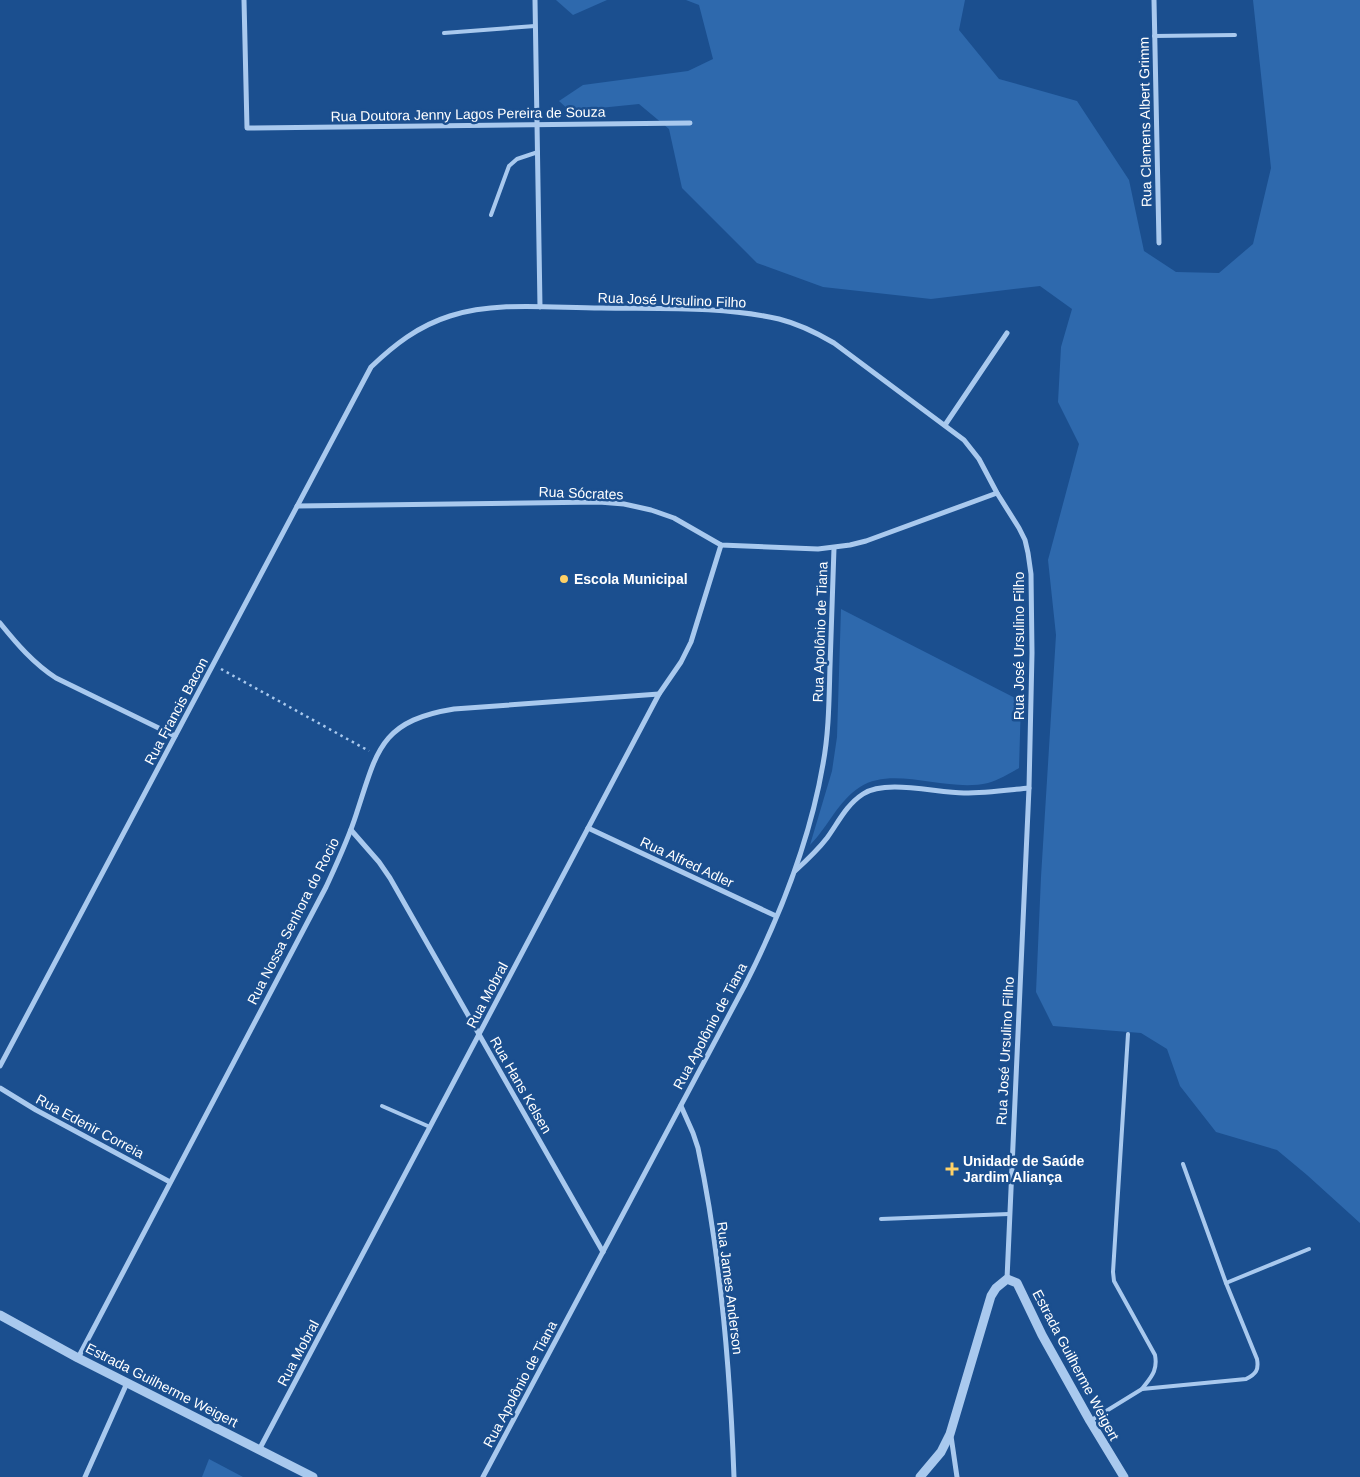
<svg xmlns="http://www.w3.org/2000/svg" width="1360" height="1477" font-family="Helvetica,sans-serif">
	<style>
		.green { fill: #2e69ad }
		.lines { fill: none; stroke-linecap: round; stroke-linejoin: round }
		.path { stroke: #a9c9ee; stroke-width: 2.5; stroke-dasharray: 2.5 4; stroke-linecap: butt }
		.service { stroke: #a9c9ee; stroke-width: 4 }
		.minor { stroke: #a9c9ee; stroke-width: 5 }
		.tertiary { stroke: #a9c9ee; stroke-width: 9 }
		.poi-dot { fill: #ffd166; stroke: #1b4f8f; stroke-width: 2 }
		.labels { text-anchor: middle; dominant-baseline: central; stroke-width: 5; stroke-linejoin: round; paint-order: stroke }
		.street-label { font-size: 14px; fill: #fff; stroke: #1b4f8f }
		.poi-label { font-size: 14px; font-weight: bold; fill: #fff; stroke: #1b4f8f; text-anchor: start }
	</style>
	<rect width="100%" height="100%" fill="#1b4f8f"/>
	<!-- green -->
	<g class="green">
		<polygon points="556,0 607,0 573,15"/>
		<polygon points="686,0 965,0 959,30 999,79 1077,101 1129,180 1144,251 1176,272 1219,273 1253,244 1271,168 1253,0 1360,0 1360,1223 1307,1175 1277,1150 1216,1132 1180,1086 1167,1049 1141,1033 1053,1026 1036,992 1041,877 1056,635 1048,560 1079,444 1058,402 1061,347 1072,309 1040,286 931,299 823,287 757,263 682,188 669,129 639,104 570,111 559,101 583,85 688,71 713,59 699,5"/>
		<path d="M841,609L1021,701L1019,768C1009,774 999,780 988,783C947,793 894,765 860,787C838,801 828,827 810,845L832,771L837,737Z"/>
		<polygon points="209,1459 243,1477 202,1477"/>
	</g>
	<g class="lines">
		<!-- path -->
		<polyline class="path" points="221,669 369,751"/>
		<!-- service -->
		<g class="service">
			<polyline points="444,33 535,26"/>
			<polyline points="1154,36 1235,35"/>
			<polyline points="491,215 509,166 517,159 538,152"/>
			<path d="M1128,1034L1113,1272L1114,1281L1155,1355C1158,1371 1151,1377 1142,1389"/>
			<polyline points="382,1106 430,1127"/>
			<polyline points="881,1219 1009,1214"/>
			<polyline points="1226,1283 1309,1249"/>
			<path d="M1090,1421L1142,1389L1246,1379C1256,1374 1259,1370 1257,1359L1226,1283L1183,1164"/>
		</g>
		<!-- minor -->
		<g class="minor">
			<polyline points="244,0 247,128 690,123"/>
			<polyline points="535,0 540,307"/>
			<polyline points="1154,0 1159,243"/>
			<polyline points="945,425 1007,333"/>
			<polyline points="297,506 599,502 624,504 651,510 674,518 721,545 818,549 850,545 866,541 997,493"/>
			<path d="M0,623C17,644 33,663 56,678L175,736"/>
			<polyline points="588,828 776,916"/>
			<polyline points="351,830 379,862 390,878 603,1252"/>
			<path d="M795,871C806,861 817,851 827,838C838,823 846,805 863,794C886,779 936,793 964,793C986,793 1008,790 1029,788"/>
			<path d="M0,1066L371,367C394,345 418,326 450,316C497,301 552,308 601,308C660,309 721,306 779,319C799,324 817,333 834,343L964,440L979,459L997,493L1019,528L1025,540L1028,553L1031,574L1032,653L1029,788L1007,1279"/>
			<polyline points="0,1088 36,1110 170,1182"/>
			<path d="M681,1106L693,1133L698,1148C721,1256 730,1367 734,1477"/>
			<path d="M78,1358L326,887C337,863 348,840 356,815C377,752 379,721 454,709L659,694"/>
			<polyline points="951,1436 957,1477"/>
			<polyline points="259,1450 659,694 681,662 691,642 721,545"/>
			<polyline points="85,1477 127,1383"/>
			<path d="M483,1477L745,985C780,916 810,840 823,764C829,732 829,698 830,666C831,627 833,587 834,548"/>
		</g>
		<!-- tertiary -->
		<g class="tertiary">
			<polyline points="0,1315 78,1358 313,1477"/>
			<polyline points="920,1477 941,1452 950,1434 991,1296 996,1288 1007,1279 1017,1283 1042,1335 1090,1421 1124,1477"/>
		</g>
	</g>
	<!-- markers -->
	<g class="poi-dot">
		<circle cx="564" cy="579" r="5"/>
		<path d="M949.5 1161.5h5v5h5v5h-5v5h-5v-5h-5v-5h5z"/>
	</g>
	<g class="labels">
		<!-- street labels -->
		<g class="street-label">
			<text transform="translate(468 114) rotate(-1)">Rua Doutora Jenny Lagos Pereira de Souza</text>
			<text transform="translate(1145 122) rotate(-91)">Rua Clemens Albert Grimm</text>
			<text transform="translate(672 300) rotate(2)">Rua José Ursulino Filho</text>
			<text transform="translate(581 493) rotate(2)">Rua Sócrates</text>
			<text transform="translate(820 632) rotate(-88)">Rua Apolônio de Tiana</text>
			<text transform="translate(1019 646) rotate(-90)">Rua José Ursulino Filho</text>
			<text transform="translate(176 711) rotate(-62)">Rua Francis Bacon</text>
			<text transform="translate(687 862) rotate(25)">Rua Alfred Adler</text>
			<text transform="translate(293 921) rotate(-63)">Rua Nossa Senhora do Rocio</text>
			<text transform="translate(487 995) rotate(-62)">Rua Mobral</text>
			<text transform="translate(710 1026) rotate(-62)">Rua Apolônio de Tiana</text>
			<text transform="translate(1005 1051) rotate(-87)">Rua José Ursulino Filho</text>
			<text transform="translate(521 1085) rotate(60)">Rua Hans Kelsen</text>
			<text transform="translate(90 1126) rotate(28)">Rua Edenir Correia</text>
			<text transform="translate(730 1288) rotate(83)">Rua James Anderson</text>
			<text transform="translate(298 1353) rotate(-62)">Rua Mobral</text>
			<text transform="translate(1076 1365) rotate(62)">Estrada Guilherme Weigert</text>
			<text transform="translate(520 1384) rotate(-62)">Rua Apolônio de Tiana</text>
			<text transform="translate(162 1385) rotate(27)">Estrada Guilherme Weigert</text>
		</g>
		<!-- poi labels -->
		<g class="poi-label">
			<text x="574" y="579">Escola Municipal</text>
			<text x="963" y="1161">Unidade de Saúde<tspan x="963" dy="16">Jardim Aliança</tspan></text>
		</g>
	</g>
</svg>
